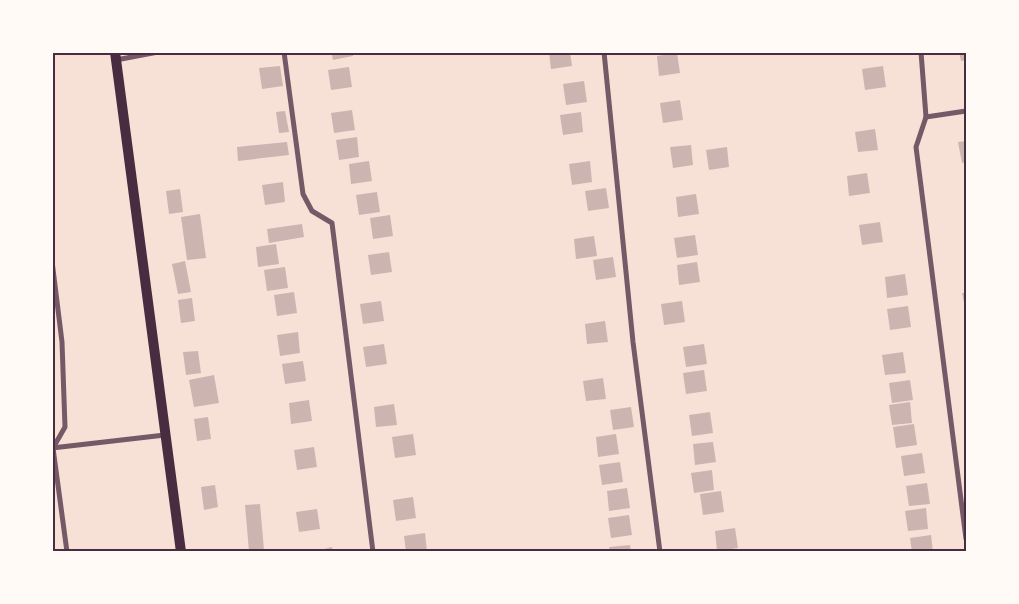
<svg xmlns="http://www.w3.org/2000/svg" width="1019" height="604" font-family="'Source Serif 4',serif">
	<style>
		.building { fill: #ccb4b1 }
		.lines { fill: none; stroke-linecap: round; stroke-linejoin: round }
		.minor { stroke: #755966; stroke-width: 5 }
		.secondary { stroke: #4a2c40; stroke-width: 10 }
		.neatline { fill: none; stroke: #4a2c40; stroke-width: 2 }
	</style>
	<rect width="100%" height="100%" fill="#f7e1d7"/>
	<!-- building -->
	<g class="building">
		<polygon points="331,52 353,52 353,56 333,60"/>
		<polygon points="549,52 570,52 572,66 551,69"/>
		<polygon points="959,52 966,52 966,60 961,61"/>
		<polygon points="677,53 680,73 659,76 657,56"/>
		<polygon points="280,66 283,86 262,89 259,68"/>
		<polygon points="883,66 886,87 865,90 862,69"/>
		<polygon points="349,67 352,87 331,90 328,70"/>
		<polygon points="584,81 587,102 566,105 563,84"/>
		<polygon points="680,100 683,120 663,123 660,103"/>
		<polygon points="352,110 355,130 334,133 331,113"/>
		<polygon points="285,111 289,132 279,133 276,112"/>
		<polygon points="581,112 583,132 563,135 560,115"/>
		<polygon points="875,129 878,150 858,152 855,132"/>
		<polygon points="357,137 359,157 339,160 336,140"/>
		<polygon points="966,141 966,162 962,163 958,142"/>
		<polygon points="287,142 289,155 238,161 237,147"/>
		<polygon points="691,145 693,165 673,168 670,147"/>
		<polygon points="727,147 729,167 709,170 706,150"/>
		<polygon points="369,161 372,181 351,184 349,164"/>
		<polygon points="590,161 592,182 572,185 569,164"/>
		<polygon points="867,173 870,193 849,196 847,176"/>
		<polygon points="283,182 285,202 265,205 262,185"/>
		<polygon points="606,188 609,208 588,211 585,191"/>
		<polygon points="180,189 183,212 169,214 166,191"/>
		<polygon points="377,192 380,212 359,215 356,195"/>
		<polygon points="696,194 699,214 678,217 676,197"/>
		<polygon points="200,214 206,258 187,260 181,217"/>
		<polygon points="390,215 393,236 373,239 370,218"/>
		<polygon points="880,222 883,242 862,245 859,225"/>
		<polygon points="302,224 304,237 269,243 267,229"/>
		<polygon points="695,235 698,255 677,258 674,238"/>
		<polygon points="594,236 597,256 576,259 574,239"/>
		<polygon points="276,244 279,264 258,267 256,247"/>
		<polygon points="389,252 392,272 371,275 368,255"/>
		<polygon points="613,257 616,277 596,280 593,260"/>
		<polygon points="185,261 191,292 178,294 172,264"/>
		<polygon points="697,262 700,282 679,285 677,265"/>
		<polygon points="285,267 288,288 267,291 264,270"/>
		<polygon points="905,274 908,295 887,298 885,277"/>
		<polygon points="294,292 297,313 277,316 274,295"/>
		<polygon points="962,293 966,293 966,312"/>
		<polygon points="192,298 195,321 181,323 178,300"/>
		<polygon points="381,301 384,321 363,324 360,304"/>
		<polygon points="682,301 685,322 664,325 661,304"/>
		<polygon points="908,306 911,327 890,330 887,309"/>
		<polygon points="605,321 608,342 587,344 585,324"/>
		<polygon points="298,332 300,353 280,356 277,335"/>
		<polygon points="384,344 387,364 366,367 363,347"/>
		<polygon points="704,344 707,364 686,367 683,347"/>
		<polygon points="198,351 201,373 186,375 183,352"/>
		<polygon points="903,352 906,373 885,375 882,355"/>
		<polygon points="303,361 306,381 285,384 282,364"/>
		<polygon points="704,370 707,391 686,394 683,373"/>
		<polygon points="214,375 219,403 194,407 189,380"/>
		<polygon points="603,378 606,399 586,401 583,381"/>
		<polygon points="910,380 913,400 892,403 889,383"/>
		<polygon points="309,400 312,421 291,424 289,403"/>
		<polygon points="910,402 912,423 892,425 889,405"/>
		<polygon points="394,404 397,425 376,427 374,407"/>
		<polygon points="631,407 634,427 613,430 610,410"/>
		<polygon points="710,412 713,433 692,436 689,415"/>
		<polygon points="208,417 211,439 197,441 194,419"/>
		<polygon points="914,424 917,445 896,448 893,427"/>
		<polygon points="413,434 416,455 395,458 392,437"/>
		<polygon points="616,434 619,454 598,457 596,437"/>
		<polygon points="713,442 716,462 695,465 693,444"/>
		<polygon points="314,447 317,467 297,470 294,450"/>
		<polygon points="922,453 925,473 904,476 901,456"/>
		<polygon points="620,462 623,482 602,485 599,465"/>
		<polygon points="712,470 714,490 694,493 691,473"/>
		<polygon points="927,483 930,504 909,506 906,486"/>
		<polygon points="215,485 218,507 204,510 201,487"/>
		<polygon points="627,488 630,508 609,511 607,491"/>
		<polygon points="721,491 724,512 703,515 700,494"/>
		<polygon points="413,497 416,518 396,521 393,500"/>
		<polygon points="260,504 264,550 249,551 245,505"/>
		<polygon points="926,508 928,529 908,531 905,511"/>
		<polygon points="317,509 320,529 299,532 296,512"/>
		<polygon points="629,515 632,535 611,538 608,518"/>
		<polygon points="735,528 738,548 717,551 715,531"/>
		<polygon points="425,533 427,552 406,552 404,536"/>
		<polygon points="931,535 933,552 912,552 910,538"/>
		<polygon points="630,545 631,552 610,552 609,547"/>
		<polygon points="332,547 333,552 324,552 324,549"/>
	</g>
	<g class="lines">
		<!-- minor -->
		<g class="minor">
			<polyline points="284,52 303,194 312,211 332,223 373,552"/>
			<polyline points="604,52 633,342 660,552"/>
			<polyline points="921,52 926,117 916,147 966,539"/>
			<polyline points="116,60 158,52"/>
			<polyline points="926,117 966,111"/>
			<polyline points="52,261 62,342 65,427 53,448 67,552"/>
			<polyline points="52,448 165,435"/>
		</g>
		<!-- secondary -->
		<polyline class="secondary" points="115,52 181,552"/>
	</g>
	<!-- border -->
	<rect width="1019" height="604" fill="none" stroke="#fffaf5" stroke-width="108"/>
	<rect x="54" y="54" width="911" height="496" class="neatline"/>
</svg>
